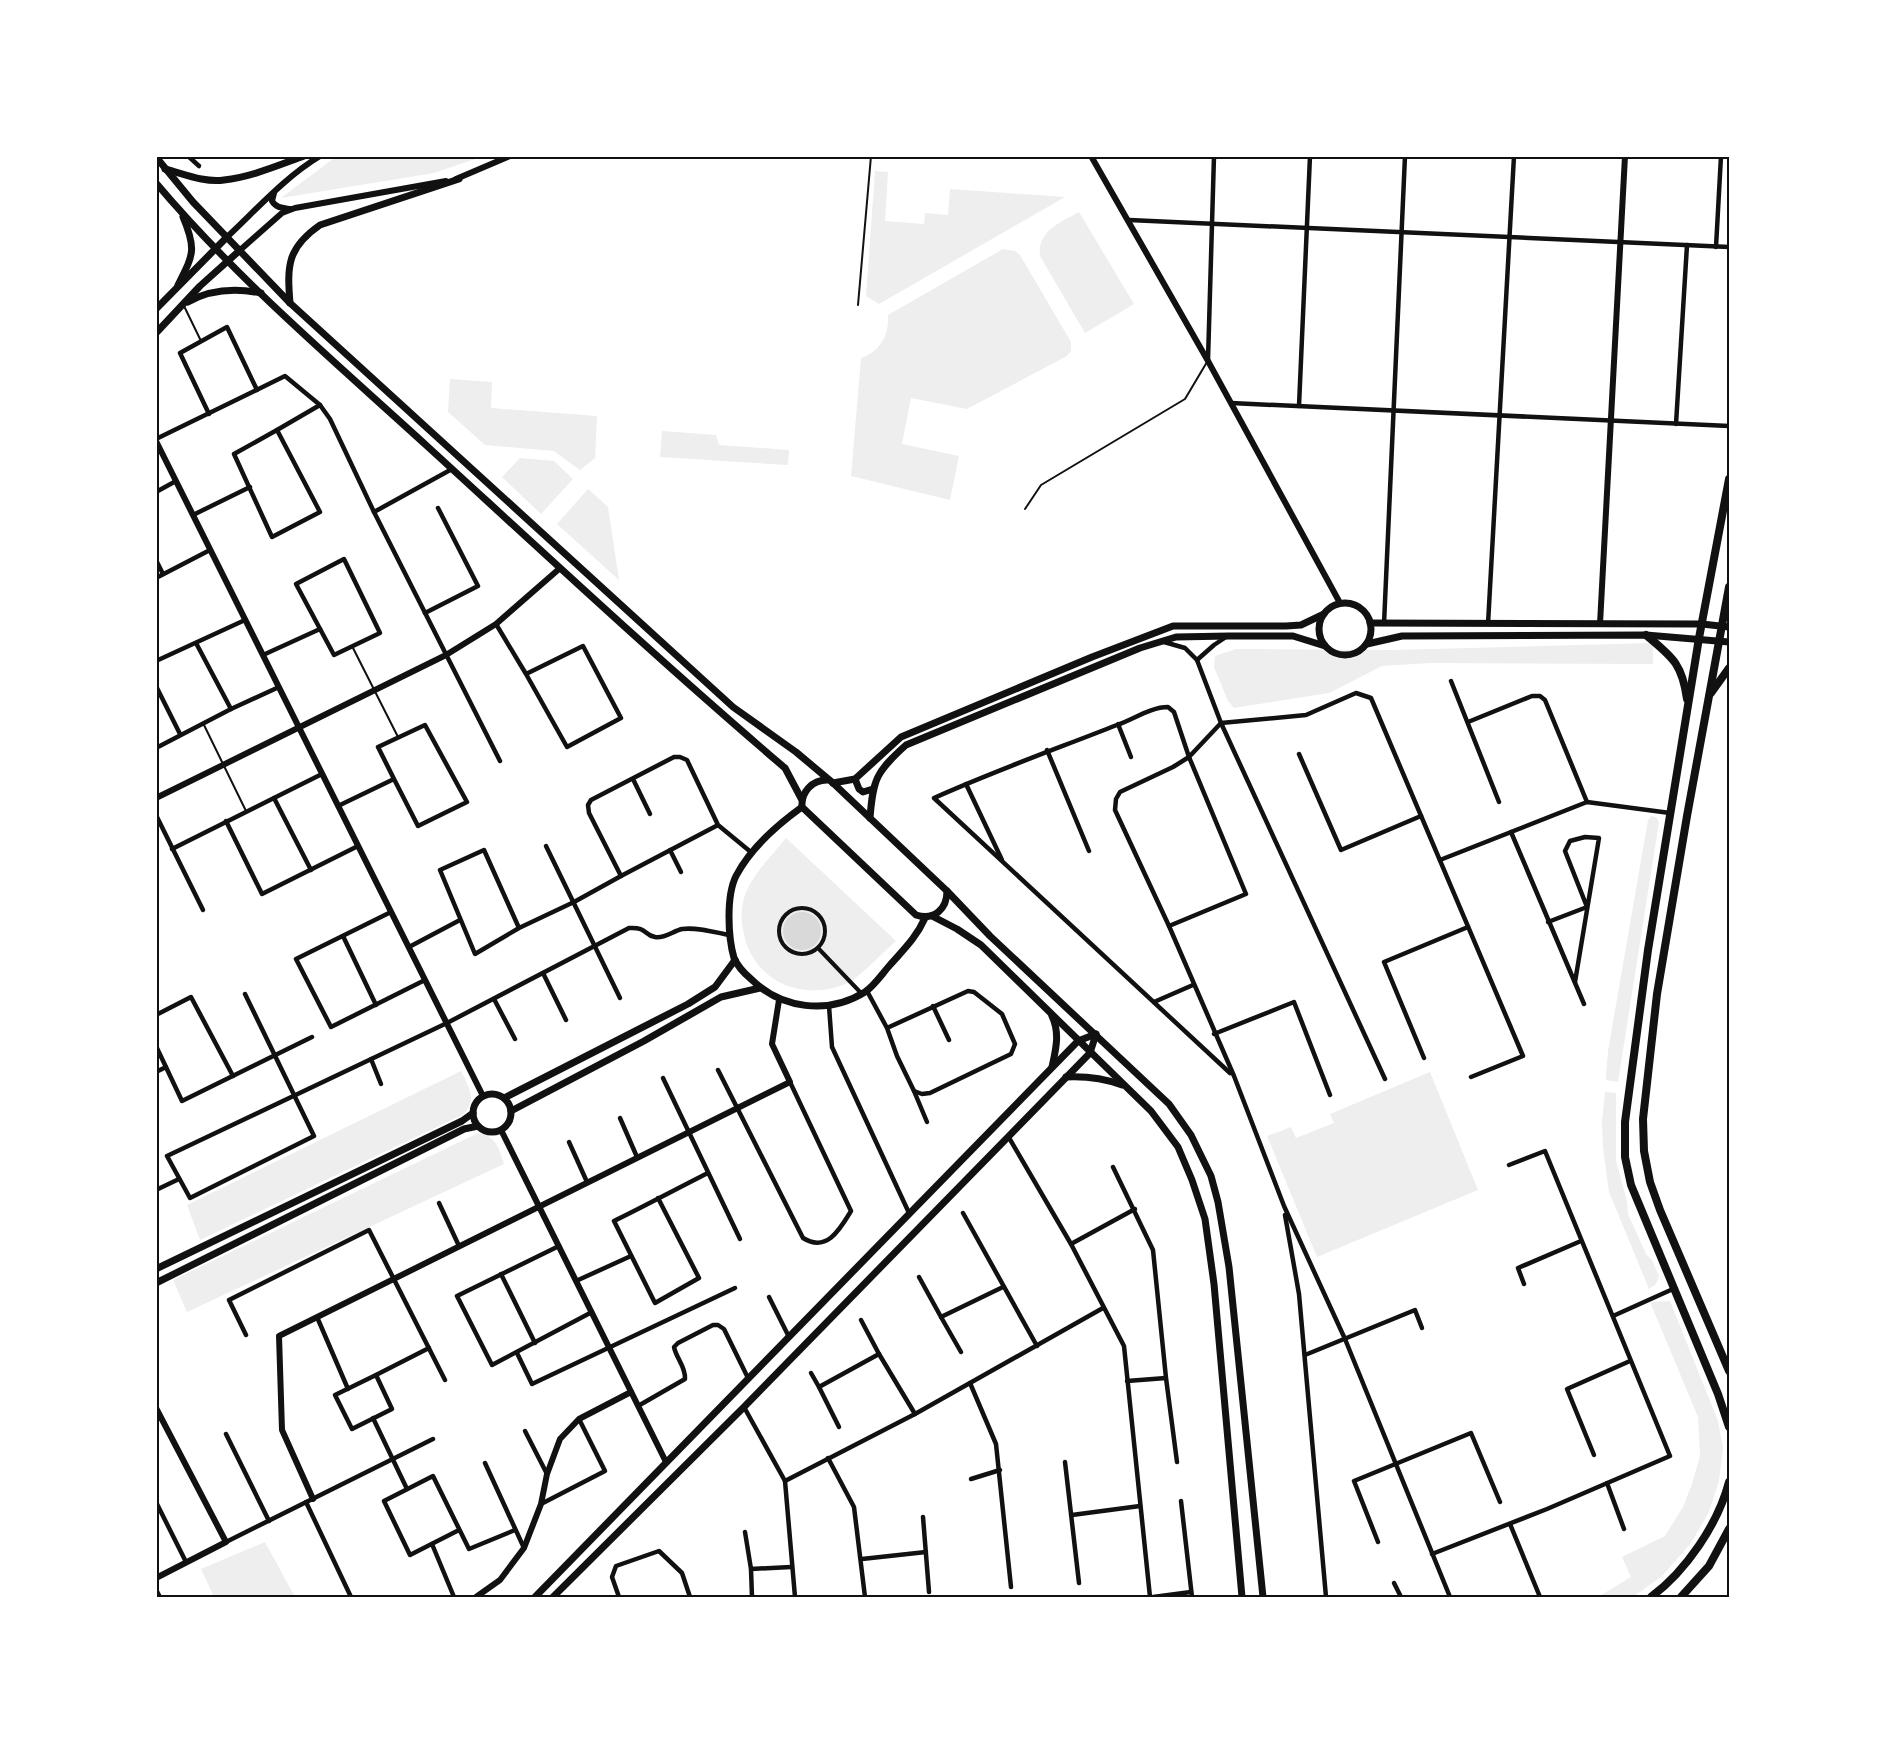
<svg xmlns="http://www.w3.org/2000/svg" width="1885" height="1753" font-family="'Fira Sans Condensed',sans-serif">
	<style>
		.green { fill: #eee }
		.water { fill: #d9d9d9 }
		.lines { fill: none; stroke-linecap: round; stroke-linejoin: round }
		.service { stroke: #111; stroke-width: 2 }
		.pedestrian { stroke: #111; stroke-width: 4 }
		.minor { stroke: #111; stroke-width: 4.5 }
		.tertiary { stroke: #111; stroke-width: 6 }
		.secondary { stroke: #111; stroke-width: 7 }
		.primary { stroke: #111; stroke-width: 8 }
		.neatline { fill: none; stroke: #111; stroke-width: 2 }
	</style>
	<rect width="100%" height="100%" fill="#fff"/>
	<!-- green -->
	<g class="green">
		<polygon points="337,156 484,156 434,173 281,198"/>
		<polygon points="875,171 888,172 885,221 924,224 925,213 948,215 950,189 1065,197 879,304 866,296"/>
		<path d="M1079,212L1134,304L1085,333L1040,256C1037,231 1061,222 1079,212Z"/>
		<path d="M1003,249L1015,251L1020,255L1071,342V351L1067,356L967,409L911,398L902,444L959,456L950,500L851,476L861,358C881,351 889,335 888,315Z"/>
		<polygon points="450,379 492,382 491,408 597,416 595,458 580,470 554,451 485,445 448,412"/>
		<polygon points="662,431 716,435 719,445 789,450 788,465 660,457"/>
		<polygon points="520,458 554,461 573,479 541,514 502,477"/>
		<polygon points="588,489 608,507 619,580 557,524"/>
		<polygon points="1653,643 1653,664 1431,663 1382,666 1329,693 1234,708 1228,701 1214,667 1215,656 1236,649 1394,650"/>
		<polygon points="1651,816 1656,817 1659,822 1618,1082 1606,1080 1606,1077 1608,1051 1648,820"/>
		<path d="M786,838L896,941C885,950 859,978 848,983C805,1002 758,984 745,939C742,927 740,914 743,902C749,877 770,858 786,838Z"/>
		<path d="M461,1071C469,1087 477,1099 464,1114L200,1240L187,1205Z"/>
		<polygon points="1430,1072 1478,1190 1317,1257 1267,1136 1291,1127 1296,1138 1334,1123 1330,1114"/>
		<polygon points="1605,1092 1616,1093 1616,1161 1627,1201 1628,1214 1646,1254 1652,1260 1659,1276 1656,1284 1649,1289 1609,1192 1603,1148 1602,1121"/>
		<path d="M478,1133C496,1136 499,1148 504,1164L187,1312L173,1280Z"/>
		<polygon points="1670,1301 1718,1421 1723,1448 1719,1481 1709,1512 1691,1543 1662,1576 1633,1597 1598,1597 1631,1577 1622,1557 1665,1536 1683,1507 1692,1484 1700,1456 1698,1417 1650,1302"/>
		<polygon points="265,1542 295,1597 214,1597 201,1569"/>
	</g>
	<!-- water -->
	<circle class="water" cx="802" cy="931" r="19"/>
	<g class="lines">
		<!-- service -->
		<g class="service">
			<polyline points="858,305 871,156"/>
			<polyline points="184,306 201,341"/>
			<polyline points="1025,509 1041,485 1185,399 1207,362"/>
			<polyline points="352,646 398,737"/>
			<polyline points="204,725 246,811"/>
		</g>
		<!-- pedestrian -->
		<g class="pedestrian">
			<circle cx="802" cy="931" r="23"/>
			<polyline points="818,948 861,993"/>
		</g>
		<!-- minor -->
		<g class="minor">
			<polyline points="188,156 199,166"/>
			<polyline points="1129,220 1729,247"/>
			<polyline points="1716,247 1721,156"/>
			<polyline points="1208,360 1214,156"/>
			<polyline points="1231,403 1729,426"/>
			<polyline points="1299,406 1310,156"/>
			<polyline points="209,414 180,353 227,327 257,390"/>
			<polyline points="1676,424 1687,245"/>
			<polygon points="277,430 320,512 272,537 234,454"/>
			<polyline points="277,430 320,405"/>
			<polyline points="156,439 285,376 320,405 330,419 374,512 500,761"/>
			<polyline points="156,492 176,481"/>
			<polyline points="374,512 452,469"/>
			<polyline points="193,515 250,487"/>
			<polygon points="344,559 380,633 334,655 296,584"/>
			<polyline points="156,560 163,574"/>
			<polyline points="156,578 210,550"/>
			<polyline points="425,613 478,586 438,508"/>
			<polyline points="496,624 526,674 567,747 621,718 583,646 526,674"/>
			<polyline points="1384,624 1405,156"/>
			<polyline points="1488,624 1514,156"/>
			<polyline points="1164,642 1185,648 1197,660 1221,723 1385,1079"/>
			<polyline points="196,643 231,709"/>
			<polyline points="263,655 320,629"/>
			<polyline points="1197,660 1214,645 1226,637"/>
			<polyline points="156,661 245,620"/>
			<polyline points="1451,681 1499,802"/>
			<polyline points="156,686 180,734"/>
			<polyline points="1468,722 1532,696 1540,696 1545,700 1587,802"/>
			<polyline points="1118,724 1131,757"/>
			<polyline points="156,748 231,709 279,687"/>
			<polyline points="1047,750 1089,851"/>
			<polyline points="1299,754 1341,850 1421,816"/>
			<polyline points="633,779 650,814"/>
			<polyline points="966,784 1002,860"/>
			<polyline points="274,798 311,870"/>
			<polyline points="338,806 394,779 378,747 425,725 467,802 418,826 394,779"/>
			<polyline points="156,815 203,910"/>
			<polyline points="226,821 262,894 358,846"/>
			<polyline points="718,825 621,876 589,813 588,805 591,800 674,757 680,757 687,760 718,825 752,853"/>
			<polyline points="1511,832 1584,1004"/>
			<polyline points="546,846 620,998"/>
			<polyline points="172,849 322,774"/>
			<polyline points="670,850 681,872"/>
			<polyline points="1440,860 1587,802 1670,813"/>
			<polyline points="391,912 296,959 331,1027 425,980"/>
			<polyline points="1548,922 1587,907 1565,851 1570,841 1585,837 1599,838 1575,982"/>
			<path d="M1169,926L1246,894L1189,757L1174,712L1168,707C1151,707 1134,719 1117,725C1056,749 994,771 934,798L1230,1073"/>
			<polyline points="519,928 484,850 440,870 475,954 519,928 574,902 621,876"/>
			<polyline points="343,936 376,1005"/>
			<polyline points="409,947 460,920"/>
			<polyline points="543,973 566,1020"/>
			<polyline points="867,991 887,1028 897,1056 914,1091 922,1094 930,1093 1011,1054 1015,1044 1002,1014 974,992 968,991 887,1028"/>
			<path d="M245,994L314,1136L190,1198L167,1156L447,1023L629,928C648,927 643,935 655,937C664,939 673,931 682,929C697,927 714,932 729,935"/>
			<polyline points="494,999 515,1039"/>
			<polyline points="1154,1002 1193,985"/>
			<polyline points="829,1006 832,1047 909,1213"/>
			<polyline points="933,1006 949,1040"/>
			<polyline points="156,1015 191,997 233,1076"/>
			<polyline points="1214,1034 1294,1002 1330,1095"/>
			<polyline points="156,1046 182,1101 312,1037"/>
			<polyline points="1424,1058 1384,962 1468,927"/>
			<polyline points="371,1059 381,1084"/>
			<path d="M718,1070L803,1238C827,1253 840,1229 851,1211L790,1082"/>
			<polyline points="156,1072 166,1067"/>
			<polyline points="663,1078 740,1239"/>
			<polyline points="914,1091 927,1122"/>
			<polyline points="620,1118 637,1157"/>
			<polyline points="1008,1136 1071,1244 1124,1346 1150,1597"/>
			<polyline points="569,1142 587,1182"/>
			<polyline points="1113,1167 1153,1250 1166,1378 1177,1462"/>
			<polyline points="156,1190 179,1179"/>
			<path d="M658,1198L699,1278L655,1303L614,1221C645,1206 676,1189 708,1173"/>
			<polyline points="439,1203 459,1246"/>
			<polyline points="963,1213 1037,1346"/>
			<polyline points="1285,1215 1299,1294 1326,1597"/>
			<polyline points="1071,1244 1135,1209"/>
			<polyline points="559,1246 457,1296 492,1365 592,1312"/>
			<polyline points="501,1274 535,1343"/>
			<polyline points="919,1277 941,1317"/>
			<polyline points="576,1281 631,1256"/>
			<polyline points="1524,1284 1518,1268 1581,1241"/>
			<polyline points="769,1297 789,1337"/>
			<polyline points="1613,1316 1673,1289"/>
			<polyline points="317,1317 348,1389"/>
			<polyline points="861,1320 879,1354 915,1414"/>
			<polyline points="246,1335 229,1300 369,1230 445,1380"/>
			<polyline points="961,1352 941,1317 1003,1287"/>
			<polyline points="517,1353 532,1384 735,1288"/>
			<polyline points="1305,1355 1415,1310 1422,1328"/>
			<polyline points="811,1373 819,1387"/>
			<polygon points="376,1375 392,1409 352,1429 335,1395"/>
			<polyline points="376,1375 429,1348"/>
			<polyline points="1127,1381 1166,1378"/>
			<polyline points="970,1383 996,1444 1011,1587"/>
			<path d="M638,1406L685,1379C686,1367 676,1358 674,1347L678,1343L713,1325H718L724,1329L748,1378"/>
			<polyline points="744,1407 785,1481 795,1597"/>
			<polyline points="373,1418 407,1489"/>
			<polyline points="839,1427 819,1387 879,1354"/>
			<polyline points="525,1431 547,1474"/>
			<polyline points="226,1434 269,1521"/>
			<polyline points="1594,1455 1567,1389 1630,1361"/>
			<polyline points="828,1458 854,1507 865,1597"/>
			<polyline points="1065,1462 1079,1583"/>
			<polyline points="485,1463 524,1548"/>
			<polyline points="971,1479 1000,1470"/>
			<polyline points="785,1481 915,1414 1103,1308"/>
			<polyline points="1607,1483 1624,1529"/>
			<polyline points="1181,1501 1192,1597"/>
			<polyline points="156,1502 186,1562"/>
			<polyline points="306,1502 351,1597"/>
			<polyline points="541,1504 605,1471 579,1419"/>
			<polyline points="1072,1515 1140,1506"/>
			<polyline points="923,1517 929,1592"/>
			<polyline points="1510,1524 1540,1597"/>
			<polyline points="459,1530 410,1555 384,1501 433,1476 469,1549 515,1530"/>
			<polyline points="745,1532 751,1569 791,1567"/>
			<polyline points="226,1542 433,1439"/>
			<polyline points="1378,1542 1354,1481 1471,1433 1500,1502"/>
			<polyline points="432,1544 454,1597"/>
			<polyline points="1432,1554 1547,1509 1670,1456 1545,1151 1509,1165"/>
			<polyline points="862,1559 926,1552"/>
			<polyline points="751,1569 752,1597"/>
			<polyline points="1394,1583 1401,1597"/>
			<polyline points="619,1597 612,1577 616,1566 659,1551 682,1573 690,1597"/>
			<polyline points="1153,1597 1191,1592"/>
			<polyline points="1450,1597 1345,1339 1284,1206 1234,1076 1169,926 1115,810 1116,799 1120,792 1173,767 1189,757 1221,723 1306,715 1356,693 1371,698 1523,1056 1471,1077"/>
		</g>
		<!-- tertiary -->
		<g class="tertiary">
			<polyline points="1091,156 1208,361 1340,603"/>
			<polyline points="456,179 510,156"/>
			<path d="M274,193L272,201C276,208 283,208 290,209"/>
			<path d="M227,237C256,210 285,177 320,156"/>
			<polyline points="239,251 282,213 295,208 446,181"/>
			<polyline points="156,441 483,1096"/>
			<polyline points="1600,624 1625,156"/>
			<polyline points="156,798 446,655 496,624 559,569"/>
			<polyline points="501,1130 666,1462"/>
			<polyline points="156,1408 226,1542 156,1578"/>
			<polyline points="313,1499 282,1430 279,1336 790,1082 772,1044 779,1000"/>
			<polyline points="156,1591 159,1597"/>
			<polyline points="476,1597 500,1580 524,1548 541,1504 547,1474 560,1439 579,1419 631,1392"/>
		</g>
		<!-- secondary -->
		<g class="secondary">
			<path d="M156,157L193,202L290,303L733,707L796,752L833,783L947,891C947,909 934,921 916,915L802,807C801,792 812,780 827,780"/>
			<path d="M165,169C184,174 205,183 224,180C251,177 279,165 304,156"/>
			<path d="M156,183C237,279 334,361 427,446C545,554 663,664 785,768L802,800"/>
			<path d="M178,285C193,255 197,250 183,217"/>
			<path d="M188,302C211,289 235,288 261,293"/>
			<path d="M290,303C287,266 287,248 320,225L459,179"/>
			<polyline points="156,309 227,237"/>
			<polyline points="156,333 200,286 239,251"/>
			<circle cx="1345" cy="629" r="26"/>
			<polyline points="1370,623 1702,624 1729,627"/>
			<polyline points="1367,644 1402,636 1646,635 1729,642"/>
			<polyline points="855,779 859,789 863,792 873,789"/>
			<polyline points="833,783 855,779 901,737 1092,657 1173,626 1286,626 1301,625 1324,614"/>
			<path d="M802,807C777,825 750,849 736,876C730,888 729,904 729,917C729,931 730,944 734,958C737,965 745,974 751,979C781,1009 828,1015 865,992C874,986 882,974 890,965C904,949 916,938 925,918"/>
			<path d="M870,818C873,779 876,772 906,745L1140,648L1176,637L1229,636H1293L1325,646"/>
			<polyline points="947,891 990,936 1169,1104 1191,1135 1211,1176 1218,1202 1229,1267 1263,1597"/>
			<polyline points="932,916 957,929 981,945 1151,1111 1178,1147 1192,1180 1205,1219 1214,1284 1242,1597"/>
			<path d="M1052,1016C1060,1033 1056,1049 1052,1067"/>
			<path d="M1066,1077C1087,1076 1103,1078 1122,1085"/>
			<circle cx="492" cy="1113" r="19"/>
			<polyline points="504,1098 688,1004 715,987 735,960"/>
			<polyline points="511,1111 644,1041 721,997 760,988"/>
			<polyline points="156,1269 462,1121 473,1113"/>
			<polyline points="156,1283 464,1129 478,1126"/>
			<polyline points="535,1597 1078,1041 1096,1034"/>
			<polyline points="553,1597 744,1407 1090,1053 1096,1034"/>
		</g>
		<!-- primary -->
		<g class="primary">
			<polyline points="1729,479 1699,638 1648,950 1625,1122 1625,1157 1631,1185 1718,1394 1729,1427"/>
			<polyline points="1729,587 1687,816 1657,994 1643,1119 1644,1151 1650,1182 1660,1210 1729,1371"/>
			<path d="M1646,635C1672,657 1682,663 1687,699"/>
			<polyline points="1711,693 1729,668"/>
			<path d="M1651,1597C1686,1571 1718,1524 1729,1482"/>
			<polyline points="1681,1597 1709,1566 1729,1529"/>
		</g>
	</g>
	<!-- border -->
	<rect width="1885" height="1753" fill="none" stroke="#ffffff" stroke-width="315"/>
	<rect x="158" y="158" width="1570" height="1438" class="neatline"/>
</svg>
